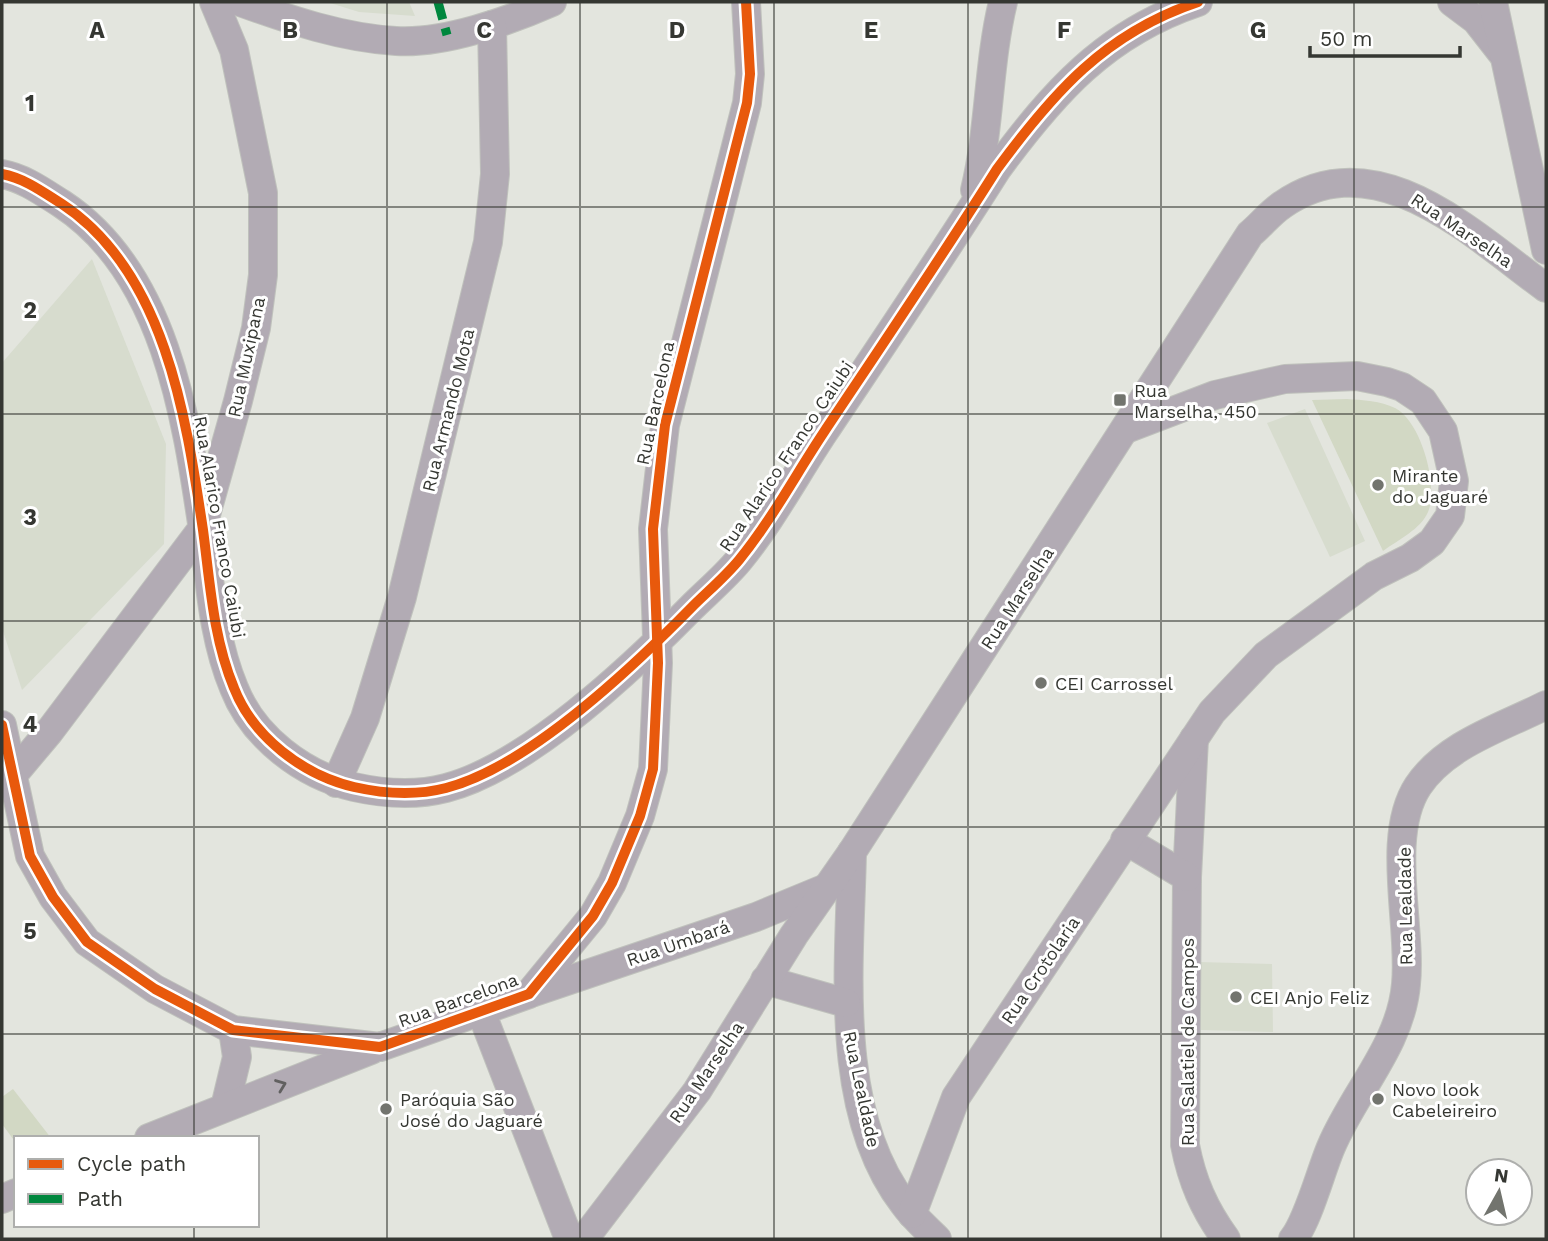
<svg xmlns="http://www.w3.org/2000/svg" width="1548" height="1241" font-family="'Work Sans',sans-serif">
	<style>
		.built { fill: #d7dcce }
		.green { fill: #d2d8c4 }
		.lines { fill: none; stroke-linecap: round; stroke-linejoin: round }
		.minor-casing { stroke: #bfc1bc; stroke-width: 30 }
		.minor { stroke: #b2abb4; stroke-width: 28 }
		.quiet { stroke: #00873e; stroke-width: 9; stroke-dasharray: 18 9; stroke-linecap: butt }
		.cycleway-casing { stroke: #fff; stroke-width: 15 }
		.cycleway { stroke: #e8590c; stroke-width: 10 }
		.oneway { stroke: #616060 }
		.grid { fill: none; stroke: #353732; stroke-width: 2; stroke-opacity: 0.55 }
		.poi-dot { fill: #72746e; stroke: #fff; stroke-width: 2.5 }
		.labels { text-anchor: middle; dominant-baseline: central; stroke-width: 6; stroke-linejoin: round; paint-order: stroke }
		.street-label { font-size: 18px; fill: #353732; stroke: #fff }
		.poi-label { font-size: 18px; fill: #353732; stroke: #fff; text-anchor: start }
		.grid-label { font-size: 23px; text-anchor: middle; font-weight: bold; fill: #353732; stroke: #fff; stroke-width: 6; stroke-linejoin: round; paint-order: stroke }
	</style>
	<rect width="100%" height="100%" fill="#e3e5de"/>
	<!-- built -->
	<g class="built">
		<polygon points="327,2 409,2 415,16 359,12"/>
		<polygon points="92,259 166,444 164,544 22,690 2,628 2,363"/>
		<polygon points="1305,409 1365,541 1330,557 1267,423"/>
		<polygon points="1199,962 1272,964 1273,1032 1201,1030"/>
	</g>
	<!-- green -->
	<g class="green">
		<path d="M1347,399C1362,400 1381,401 1395,408C1421,421 1439,486 1428,512C1421,529 1398,540 1383,551L1312,400Z"/>
		<polygon points="13,1089 51,1138 16,1138 16,1143 2,1124 2,1097"/>
	</g>
	<g class="lines">
		<defs>
			<g id="minor">
				<path d="M240,2C290,20 343,38 396,41C444,44 509,21 552,2"/>
				<polyline points="1452,2 1476,20 1501,52"/>
				<polyline points="1493,2 1546,250"/>
				<path d="M2,174C24,178 43,192 62,204C165,272 186,416 203,530C210,582 213,638 234,688C253,737 303,775 354,787C385,794 415,796 446,788C527,767 632,668 691,608C707,592 725,577 739,560C771,521 796,474 824,432C882,345 941,258 997,169C1053,93 1105,33 1198,2"/>
				<path d="M975,190C990,128 988,64 1003,2"/>
				<polyline points="2,725 30,856 53,897 87,942 155,989 233,1030 380,1047 529,994 593,916 612,883 640,816 653,769 658,663 653,529 665,425 747,103 750,74 746,2"/>
				<path d="M1194,739L1187,877L1185,1145C1192,1181 1204,1209 1226,1239"/>
				<polyline points="12,776 49,732 202,529 238,401 256,328 263,275 263,193 234,50 214,2"/>
				<polyline points="336,783 365,718 402,597 488,242 495,174 492,25"/>
				<polyline points="1125,840 1187,877"/>
				<path d="M852,852C850,961 832,1111 904,1204C913,1217 926,1228 937,1239"/>
				<polyline points="765,980 846,1003"/>
				<polyline points="531,993 756,917 826,888"/>
				<polyline points="480,1009 569,1239"/>
				<polyline points="225,1107 237,1057 233,1030"/>
				<polyline points="149,1138 371,1050"/>
				<polyline points="2,1199 16,1193"/>
				<polyline points="912,1214 956,1097 1212,712 1266,655 1374,576 1410,558 1432,542 1450,516 1454,481 1443,431 1423,401 1402,387 1387,382 1357,376 1285,379 1215,395 1126,429"/>
				<path d="M584,1239L697,1091L794,935L852,852L1250,234C1261,225 1270,213 1282,205C1376,139 1473,235 1546,288"/>
				<path d="M1293,1239C1308,1221 1321,1170 1331,1147C1354,1092 1401,1045 1406,984C1412,927 1385,836 1418,786C1446,744 1503,727 1546,705"/>
			</g>
		</defs>
		<!-- minor casing -->
		<use href="#minor" class="minor-casing"/>
		<!-- minor -->
		<use href="#minor" class="minor"/>
		<!-- quiet -->
		<polyline class="quiet" points="438,2 447,35"/>
		<defs>
			<g id="cycleway">
				<path d="M2,174C24,178 43,192 62,204C165,272 186,416 203,530C210,582 213,638 234,688C253,737 303,775 354,787C385,794 415,796 446,788C527,767 632,668 691,608C707,592 725,577 739,560C771,521 796,474 824,432C882,345 941,258 997,169C1053,93 1105,33 1198,2"/>
				<polyline points="2,725 30,856 53,897 87,942 155,989 233,1030 380,1047 529,994 593,916 612,883 640,816 653,769 658,663 653,529 665,425 747,103 750,74 746,2"/>
			</g>
		</defs>
		<!-- cycleway casing -->
		<use href="#cycleway" class="cycleway-casing"/>
		<!-- cycleway -->
		<use href="#cycleway" class="cycleway"/>
	</g>
	<!-- one-way arrows -->
	<defs><path id="oneway-chevron" d="M-2-3.5L2.5 0L-2 3.5" fill="none" stroke-width="1.6" stroke-linecap="round" stroke-linejoin="round" transform="scale(1.75)"/></defs>
	<use class="oneway" href="#oneway-chevron" transform="translate(281 1085) rotate(-21)"/>
	<!-- grid -->
	<path class="grid" d="M194,2V1138M387,2V1239M580,2V1239M774,2V1239M968,2V1239M1161,2V1239M1354,2V1239M2,207H1546M2,414H1546M2,621H1546M2,827H1546M2,1034H1546M194,1225V1239"/>
	<!-- markers -->
	<g class="poi-dot">
		<rect x="1113" y="393" width="14" height="14" rx="3.5"/>
		<circle cx="1378" cy="485" r="7"/>
		<circle cx="1041" cy="683" r="7"/>
		<circle cx="1236" cy="997" r="7"/>
		<circle cx="1378" cy="1099" r="7"/>
		<circle cx="386" cy="1109" r="7"/>
	</g>
	<g class="labels">
		<!-- street labels -->
		<g class="street-label">
			<text transform="translate(1462 230) rotate(34)">Rua Marselha</text>
			<text transform="translate(246 357) rotate(-78)">Rua Muxipana</text>
			<text transform="translate(655 403) rotate(-78)">Rua Barcelona</text>
			<text transform="translate(448 410) rotate(-76)">Rua Armando Mota</text>
			<text transform="translate(786 456) rotate(-56)">Rua Alarico Franco Caiubi</text>
			<text transform="translate(220 527) rotate(80)">Rua Alarico Franco Caiubi</text>
			<text transform="translate(1017 598) rotate(-57)">Rua Marselha</text>
			<text transform="translate(1405 906) rotate(-91)">Rua Lealdade</text>
			<text transform="translate(678 943) rotate(-19)">Rua Umbará</text>
			<text transform="translate(1040 970) rotate(-56)">Rua Crotolaria</text>
			<text transform="translate(458 1000) rotate(-20)">Rua Barcelona</text>
			<text transform="translate(1187 1042) rotate(-90)">Rua Salatiel de Campos</text>
			<text transform="translate(706 1072) rotate(-56)">Rua Marselha</text>
			<text transform="translate(862 1089) rotate(78)">Rua Lealdade</text>
		</g>
		<!-- poi labels -->
		<g class="poi-label">
			<text x="1134" y="390">Rua<tspan x="1134" dy="21">Marselha, 450</tspan></text>
			<text x="1392" y="475">Mirante<tspan x="1392" dy="21">do Jaguaré</tspan></text>
			<text x="1055" y="683">CEI Carrossel</text>
			<text x="1250" y="997">CEI Anjo Feliz</text>
			<text x="1392" y="1089">Novo look<tspan x="1392" dy="21">Cabeleireiro</tspan></text>
			<text x="400" y="1099">Paróquia São<tspan x="400" dy="21">José do Jaguaré</tspan></text>
		</g>
	</g>
	<g class="grid-label">
		<text x="97" y="38">A</text>
		<text x="290" y="38">B</text>
		<text x="484" y="38">C</text>
		<text x="677" y="38">D</text>
		<text x="871" y="38">E</text>
		<text x="1064" y="38">F</text>
		<text x="1258" y="38">G</text>
		<text x="30" y="111">1</text>
		<text x="30" y="318">2</text>
		<text x="30" y="525">3</text>
		<text x="30" y="732">4</text>
		<text x="30" y="939">5</text>
	</g>
	<!-- border -->
	<rect width="1548" height="1241" fill="none" stroke="#353732" stroke-width="7"/>
	<!-- legend -->
	<rect x="14" y="1136" width="245" height="91" fill="#ffffff" stroke="#aeafad" stroke-width="2"/>
	<rect x="28" y="1159" width="35" height="10" fill="#e8590c" stroke="#aeafad" stroke-width="2"/>
	<text x="77" y="1171" font-size="21" fill="#353732">Cycle path</text>
	<rect x="28" y="1194" width="35" height="10" fill="#00873e" stroke="#aeafad" stroke-width="2"/>
	<text x="77" y="1206" font-size="21" fill="#353732">Path</text>
	<!-- north arrow -->
	<g transform="translate(1499 1192) rotate(8)"><circle r="33" fill="#ffffff" stroke="#aeafad" stroke-width="2"/>
	<path d="M0-5L12 26L0 18L-12 26Z" fill="#72746e"/>
	<text y="-10" font-size="19" font-weight="bold" text-anchor="middle" fill="#353732">N</text>
	</g>
	<!-- scale -->
	<path d="M1310 46v10h150v-10" fill="none" stroke="#353732" stroke-width="3.5"/>
	<text x="1320" y="46" font-size="21" fill="#353732" stroke="#ffffff" stroke-width="5" paint-order="stroke">50 m</text>
</svg>
